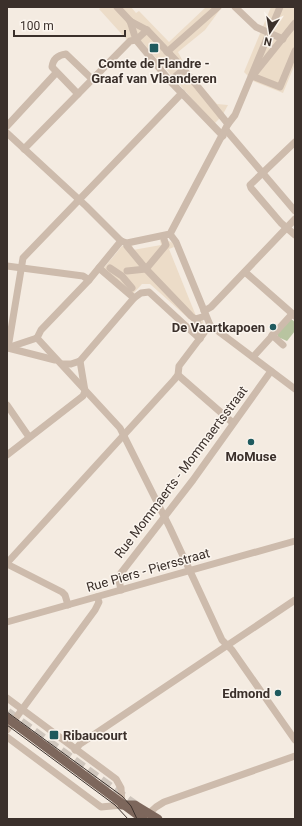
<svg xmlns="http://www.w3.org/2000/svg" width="302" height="826" font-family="Roboto,sans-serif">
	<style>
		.green { fill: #b8c4a0 }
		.plaza { fill: #ecdcc8 }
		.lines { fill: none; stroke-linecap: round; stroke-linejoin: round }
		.highway-tunnel { stroke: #cfc6bd; stroke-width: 11; stroke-dasharray: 11 5.5; stroke-linecap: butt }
		.minor { stroke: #cdbbac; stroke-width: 7 }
		.major { stroke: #7d675c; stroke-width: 9 }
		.tram { stroke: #3b302b; stroke-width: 1 }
		.poi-dot { fill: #1f5a5e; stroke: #fbf5ee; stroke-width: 1.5 }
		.labels { text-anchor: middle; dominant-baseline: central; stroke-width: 3; stroke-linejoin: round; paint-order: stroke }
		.poi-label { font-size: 13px; font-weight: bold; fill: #3b302b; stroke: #fbf5ee }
		.street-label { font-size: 13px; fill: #3b302b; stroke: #fbf5ee }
	</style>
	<rect width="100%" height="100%" fill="#f4ebe1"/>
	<!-- green -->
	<polygon class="green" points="291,319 295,322 295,331 287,341 278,337 277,334"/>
	<!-- plaza -->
	<g class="plaza">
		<polygon points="102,7 131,7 136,13 139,11 169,42 206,7 222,7 205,30 178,52 188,71 217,104 228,105 222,116 214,124 137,36 128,41 99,9"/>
		<polygon points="271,7 295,7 295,64 283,93 253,81 244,72"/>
		<polygon points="164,239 173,243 174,247 169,249 196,316 201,315 204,325 202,329 193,330 196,325 150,284 142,284 132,295 103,269 122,246 132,244 133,250 161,245 160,240"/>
	</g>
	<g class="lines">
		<!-- highway-tunnel -->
		<polyline class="highway-tunnel" points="7,713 139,809"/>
		<!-- minor -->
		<g class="minor">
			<polyline points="117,7 133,24"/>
			<polyline points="235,7 256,27 283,39"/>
			<polyline points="130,21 136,40 170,81 223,136"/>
			<polyline points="130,21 147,30 181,66 228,124"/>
			<polyline points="167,52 218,7"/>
			<polyline points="254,74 295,23"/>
			<polyline points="252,76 280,87 295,51"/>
			<polyline points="170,81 183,70"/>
			<path d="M78,94L52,67C53,59 58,55 66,54L92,79"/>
			<polyline points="7,126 56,73"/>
			<polyline points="226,130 295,211"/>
			<polyline points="7,133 86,206 121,241"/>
			<polyline points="295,142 250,185 251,188 281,223 295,235"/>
			<polyline points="24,149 130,41 136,40 147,30"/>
			<polyline points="170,234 176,242 210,325 295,389"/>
			<polyline points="121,241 127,243 170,234 228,124 235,115 280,7"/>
			<polyline points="127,246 146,269 191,316 195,319 202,317"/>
			<polyline points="7,266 83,276 89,280"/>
			<polyline points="99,268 134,298"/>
			<polyline points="110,268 122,276 132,288"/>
			<polyline points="127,271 146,269 166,245 164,239"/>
			<polyline points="245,272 295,316"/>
			<polyline points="204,311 211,307 295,219"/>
			<polyline points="195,319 200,327 198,331"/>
			<polyline points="272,335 283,345"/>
			<polyline points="37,338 120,428 170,528 222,640 232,650 295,740"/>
			<polyline points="37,338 41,330 89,280 121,241"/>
			<polyline points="7,348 37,338"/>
			<polyline points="8,348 23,258 182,93"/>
			<polyline points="8,348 55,360"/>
			<polyline points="253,357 292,314"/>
			<polyline points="62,364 71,364 80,361 134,298 141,293 149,292 200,339"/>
			<polyline points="178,375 233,423"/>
			<polyline points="7,405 29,437"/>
			<polyline points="7,455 83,396 85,391 80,361"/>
			<polyline points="7,563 174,380 178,375 179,366 210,325"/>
			<polyline points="7,564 62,592 65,595 68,605"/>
			<polyline points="121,590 119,580 121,573 193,480 271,371"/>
			<polyline points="7,622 295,541"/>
			<polyline points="7,698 116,779 121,788 122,805 101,807 7,737"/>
			<polyline points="7,730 95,610 99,602 97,597"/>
			<polyline points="75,750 80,744 295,600"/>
			<polyline points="146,816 156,807 164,802 295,756"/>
		</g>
		<!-- major -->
		<g class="major">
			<polyline points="7,718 143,819"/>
			<polyline points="122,805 135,805 158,819"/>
		</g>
		<!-- tram -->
		<g class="tram">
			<polyline points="7,712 122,796 131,806 137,819"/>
			<polyline points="7,725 115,805 128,819"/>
		</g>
	</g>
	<!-- markers -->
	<g class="poi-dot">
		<rect x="149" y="43" width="10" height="10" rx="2"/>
		<circle cx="273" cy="327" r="4"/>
		<circle cx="251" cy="442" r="4"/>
		<circle cx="278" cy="693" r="4"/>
		<rect x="49" y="730" width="10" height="10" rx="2"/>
	</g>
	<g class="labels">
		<!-- poi labels -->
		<g class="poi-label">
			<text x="154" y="63">Comte de Flandre -<tspan x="154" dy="15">Graaf van Vlaanderen</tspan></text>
			<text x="265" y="327" text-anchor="end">De Vaartkapoen</text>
			<text x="251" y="456">MoMuse</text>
			<text x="270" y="693" text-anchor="end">Edmond</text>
			<text x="63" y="735" text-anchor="start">Ribaucourt</text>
		</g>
		<!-- street labels -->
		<g class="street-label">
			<text transform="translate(181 472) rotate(-53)">Rue Mommaerts - Mommaertsstraat</text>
			<text transform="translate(148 570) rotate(-16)">Rue Piers - Piersstraat</text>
		</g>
	</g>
	<!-- border -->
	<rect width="302" height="826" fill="none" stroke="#3b302b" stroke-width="16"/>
	<!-- north arrow -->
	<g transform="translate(270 32) rotate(192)" stroke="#fbf5ee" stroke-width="3" paint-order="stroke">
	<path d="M0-3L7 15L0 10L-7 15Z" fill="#3b302b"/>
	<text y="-6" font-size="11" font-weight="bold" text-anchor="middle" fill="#3b302b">N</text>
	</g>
	<!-- scale -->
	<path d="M14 30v6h111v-6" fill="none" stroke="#3b302b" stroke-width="2"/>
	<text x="20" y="30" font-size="12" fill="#3b302b" stroke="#fbf5ee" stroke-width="3" paint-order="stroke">100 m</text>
</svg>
